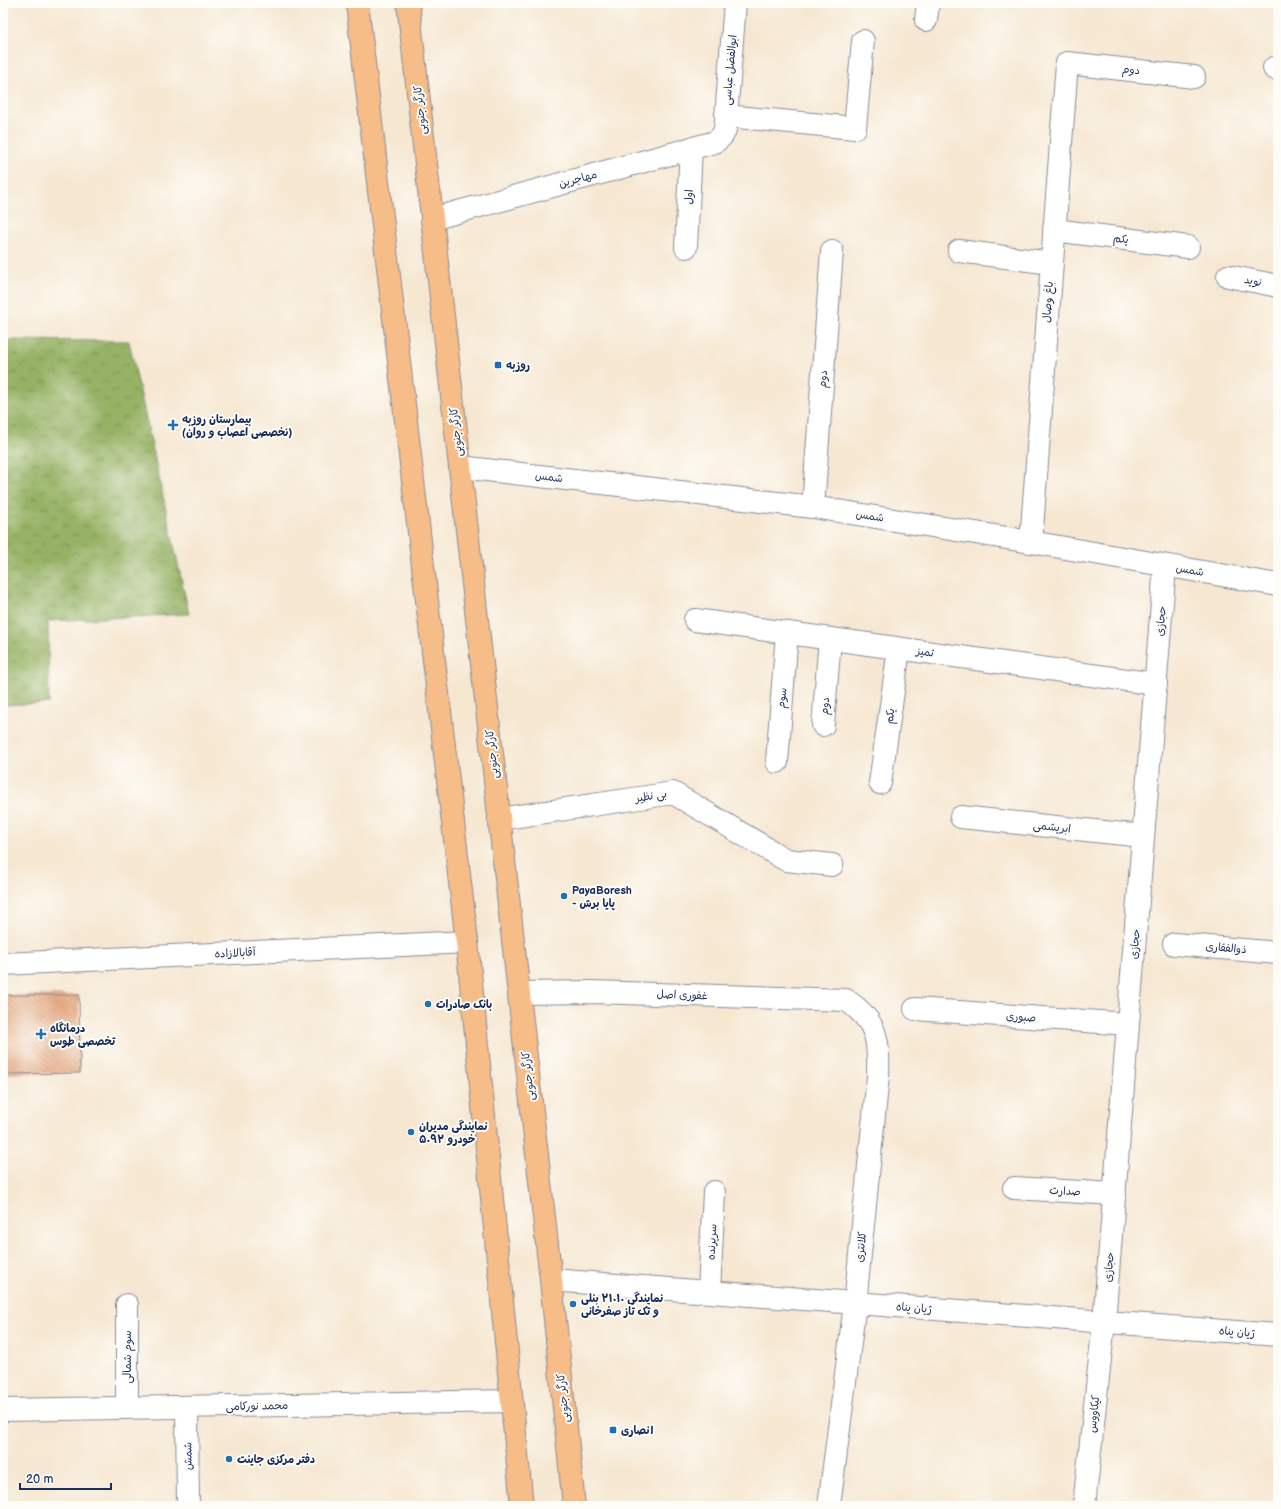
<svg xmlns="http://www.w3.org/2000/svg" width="1281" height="1509" font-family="'Balsamiq Sans','Playpen Sans Arabic',sans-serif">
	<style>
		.forest { fill: url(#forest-crowns); stroke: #587062 }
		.building { fill: url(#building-back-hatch) }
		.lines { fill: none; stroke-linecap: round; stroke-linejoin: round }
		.minor-casing { stroke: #888b98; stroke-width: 24 }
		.major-casing { stroke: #888b98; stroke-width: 24 }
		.minor { stroke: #fff; stroke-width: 22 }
		.major { stroke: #f7bd88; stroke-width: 22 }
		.poi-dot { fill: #1f6fb2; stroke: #fdfcf7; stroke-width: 1.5 }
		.labels { text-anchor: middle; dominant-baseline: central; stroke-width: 4; stroke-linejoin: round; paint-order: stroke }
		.street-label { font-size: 11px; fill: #1b2f5e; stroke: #fdfcf7 }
		.poi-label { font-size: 11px; font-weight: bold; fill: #1b2f5e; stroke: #fdfcf7; text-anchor: start }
	</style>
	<defs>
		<pattern id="forest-crowns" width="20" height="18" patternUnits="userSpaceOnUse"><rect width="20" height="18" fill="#96b265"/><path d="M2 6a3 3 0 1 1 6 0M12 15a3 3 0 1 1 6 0" fill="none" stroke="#7a9156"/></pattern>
		<pattern id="building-back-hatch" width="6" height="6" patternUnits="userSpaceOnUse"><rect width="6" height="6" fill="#e4a175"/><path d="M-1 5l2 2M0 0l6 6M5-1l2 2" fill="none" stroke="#b88463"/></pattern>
	</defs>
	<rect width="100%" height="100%" fill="#fdfcf7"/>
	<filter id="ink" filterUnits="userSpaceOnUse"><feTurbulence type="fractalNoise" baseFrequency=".025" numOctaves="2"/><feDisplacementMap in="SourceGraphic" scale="8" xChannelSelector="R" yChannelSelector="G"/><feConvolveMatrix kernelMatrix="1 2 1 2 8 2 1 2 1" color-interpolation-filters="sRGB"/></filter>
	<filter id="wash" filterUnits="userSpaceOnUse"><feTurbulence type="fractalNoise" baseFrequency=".012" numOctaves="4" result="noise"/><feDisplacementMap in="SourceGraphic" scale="16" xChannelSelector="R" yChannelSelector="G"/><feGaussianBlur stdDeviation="0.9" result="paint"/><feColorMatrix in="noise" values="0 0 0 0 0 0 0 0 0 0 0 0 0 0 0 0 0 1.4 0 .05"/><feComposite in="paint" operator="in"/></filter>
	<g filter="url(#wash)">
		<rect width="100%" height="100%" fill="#f6e7d1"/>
		<!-- forest -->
		<polygon class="forest" points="3,340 129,341 189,614 48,621 49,703 3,705"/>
		<g id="blocks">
			<!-- building -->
			<polygon class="building" points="3,995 79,995 80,1073 3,1074"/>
		</g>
	</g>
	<g filter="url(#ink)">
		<use href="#blocks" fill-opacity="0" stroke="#888b98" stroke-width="1"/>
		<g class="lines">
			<defs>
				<g id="minor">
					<polyline points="926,20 928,3"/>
					<polyline points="1274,68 1278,69"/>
					<polyline points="726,116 855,128 863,41"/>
					<polyline points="432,219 715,142 722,136 725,130 735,3"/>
					<polyline points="1054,230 1188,247"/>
					<polyline points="686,247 691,148"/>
					<polyline points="959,251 1051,263"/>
					<polyline points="1228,276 1278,286"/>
					<polyline points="460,467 813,507 1031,542 1278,585"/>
					<polyline points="813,507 832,251"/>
					<polyline points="1031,542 1067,63 1194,77"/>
					<polyline points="695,620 1156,684"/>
					<polyline points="823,725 830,639"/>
					<polyline points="777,762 787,633"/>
					<polyline points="880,783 899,649"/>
					<polyline points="961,817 1143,836"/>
					<polyline points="499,819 673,793 786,860 832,865"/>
					<polyline points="1174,944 1278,953"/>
					<polyline points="3,964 467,942"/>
					<path d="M519,993L591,992L846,1000C878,1021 879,1041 878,1076L855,1304L829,1506"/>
					<polyline points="915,1009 1128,1024"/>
					<polyline points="1014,1188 1115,1194"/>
					<polyline points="551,1280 1278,1335"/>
					<polyline points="709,1292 714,1192"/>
					<polyline points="127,1305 127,1408"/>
					<polyline points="187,1407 188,1506"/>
					<polyline points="3,1410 511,1401"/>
					<polyline points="1084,1506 1104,1322 1165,566"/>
				</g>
				<g id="major">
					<polyline points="357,3 467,942 522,1506"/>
					<polyline points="408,3 551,1280 574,1506"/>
				</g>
			</defs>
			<!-- minor casing -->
			<use href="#minor" class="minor-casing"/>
			<!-- major casing -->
			<use href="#major" class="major-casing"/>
			<!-- minor -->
			<use href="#minor" class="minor"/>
			<!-- major -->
			<use href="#major" class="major"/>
		</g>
	</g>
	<!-- markers -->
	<g class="poi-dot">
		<rect x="494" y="361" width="8" height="8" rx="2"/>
		<path d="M171 419h4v4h4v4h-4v4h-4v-4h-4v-4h4z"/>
		<circle cx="564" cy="896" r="4"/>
		<circle cx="428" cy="1004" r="4"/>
		<path d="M39 1028h4v4h4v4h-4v4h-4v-4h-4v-4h4z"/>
		<circle cx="411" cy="1132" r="4"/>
		<circle cx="573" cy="1304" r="4"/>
		<rect x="609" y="1426" width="8" height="8" rx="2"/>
		<circle cx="229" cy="1459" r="4"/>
	</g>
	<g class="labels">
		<!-- street labels -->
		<g class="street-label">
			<text transform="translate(730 70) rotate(-85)">ابوالفضل عباسی</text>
			<text transform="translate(1131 70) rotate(6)">دوم</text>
			<text transform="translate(420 110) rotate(-96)">کارگر جنوبی</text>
			<text transform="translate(578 179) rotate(-15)">مهاجرین</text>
			<text transform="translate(689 197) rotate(-87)">اول</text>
			<text transform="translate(1121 239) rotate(7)">یکم</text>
			<text transform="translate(1253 281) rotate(11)">نوید</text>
			<text transform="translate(1048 302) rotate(-86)">باغ وصال</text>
			<text transform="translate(823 379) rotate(-86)">دوم</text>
			<text transform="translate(456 432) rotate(-96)">کارگر جنوبی</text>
			<text transform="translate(549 477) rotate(7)">شمس</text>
			<text transform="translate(870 516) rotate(9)">شمس</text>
			<text transform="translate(1190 570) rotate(10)">شمس</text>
			<text transform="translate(1161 621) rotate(-85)">حجازی</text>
			<text transform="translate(925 652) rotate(8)">تمیز</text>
			<text transform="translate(782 698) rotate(-85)">سوم</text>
			<text transform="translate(825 706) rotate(-86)">دوم</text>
			<text transform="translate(890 716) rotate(-82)">یکم</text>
			<text transform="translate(492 754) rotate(-96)">کارگر جنوبی</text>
			<text transform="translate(651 796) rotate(-9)">بی نظیر</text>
			<text transform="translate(1052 827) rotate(6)">ابریشمی</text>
			<text transform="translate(1135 944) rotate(-85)">حجازی</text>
			<text transform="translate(1226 948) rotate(5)">ذوالفقاری</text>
			<text transform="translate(235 953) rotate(-3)">آقابالازاده</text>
			<text transform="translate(682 995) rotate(2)">غفوری اصل</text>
			<text transform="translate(1021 1017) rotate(4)">صبوری</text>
			<text transform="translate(528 1076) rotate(-96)">کارگر جنوبی</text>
			<text transform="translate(1065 1191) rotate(3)">صدارت</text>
			<text transform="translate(712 1242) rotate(-87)">سرپرنده</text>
			<text transform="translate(861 1247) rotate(-84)">کلانتری</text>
			<text transform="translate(1109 1267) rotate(-85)">حجازی</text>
			<text transform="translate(914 1308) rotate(4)">ژیان پناه</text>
			<text transform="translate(1237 1332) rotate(4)">ژیان پناه</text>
			<text transform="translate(127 1357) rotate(-90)">سوم شمالی</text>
			<text transform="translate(563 1398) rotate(-96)">کارگر جنوبی</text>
			<text transform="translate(257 1406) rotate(-1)">محمد نورکامی</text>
			<text transform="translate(1094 1414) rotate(-84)">کیکاووس</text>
			<text transform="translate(188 1456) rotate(-91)">شمش</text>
		</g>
		<!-- poi labels -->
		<g class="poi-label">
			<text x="506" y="365">روزبه</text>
			<text x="182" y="419">بیمارستان روزبه<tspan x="182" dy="13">(تخصصی اعصاب و روان)</tspan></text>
			<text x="572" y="890">PayaBoresh<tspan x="572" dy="13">- پایا برش</tspan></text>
			<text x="436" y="1004">بانک صادرات</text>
			<text x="50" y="1028">درمانگاه<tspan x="50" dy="13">تخصصی طوس</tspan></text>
			<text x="419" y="1126">نمایندگی مدیران<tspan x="419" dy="13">خودرو ۵۰۹۲</tspan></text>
			<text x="581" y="1298">نمایندگی ۲۱۰۱۰ بنلی<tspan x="581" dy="13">و تک تاز صفرخانی</tspan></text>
			<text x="621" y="1430">انصاری</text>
			<text x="237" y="1459">دفتر مرکزی جاینت</text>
		</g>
	</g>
	<!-- margin -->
	<rect width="1281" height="1509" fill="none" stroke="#fdfcf7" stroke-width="16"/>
	<!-- scale -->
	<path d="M20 1483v6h91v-6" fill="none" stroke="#1b2f5e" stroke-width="2"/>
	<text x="26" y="1483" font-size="12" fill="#1b2f5e" stroke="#fdfcf7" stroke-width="3" paint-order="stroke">20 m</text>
</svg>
